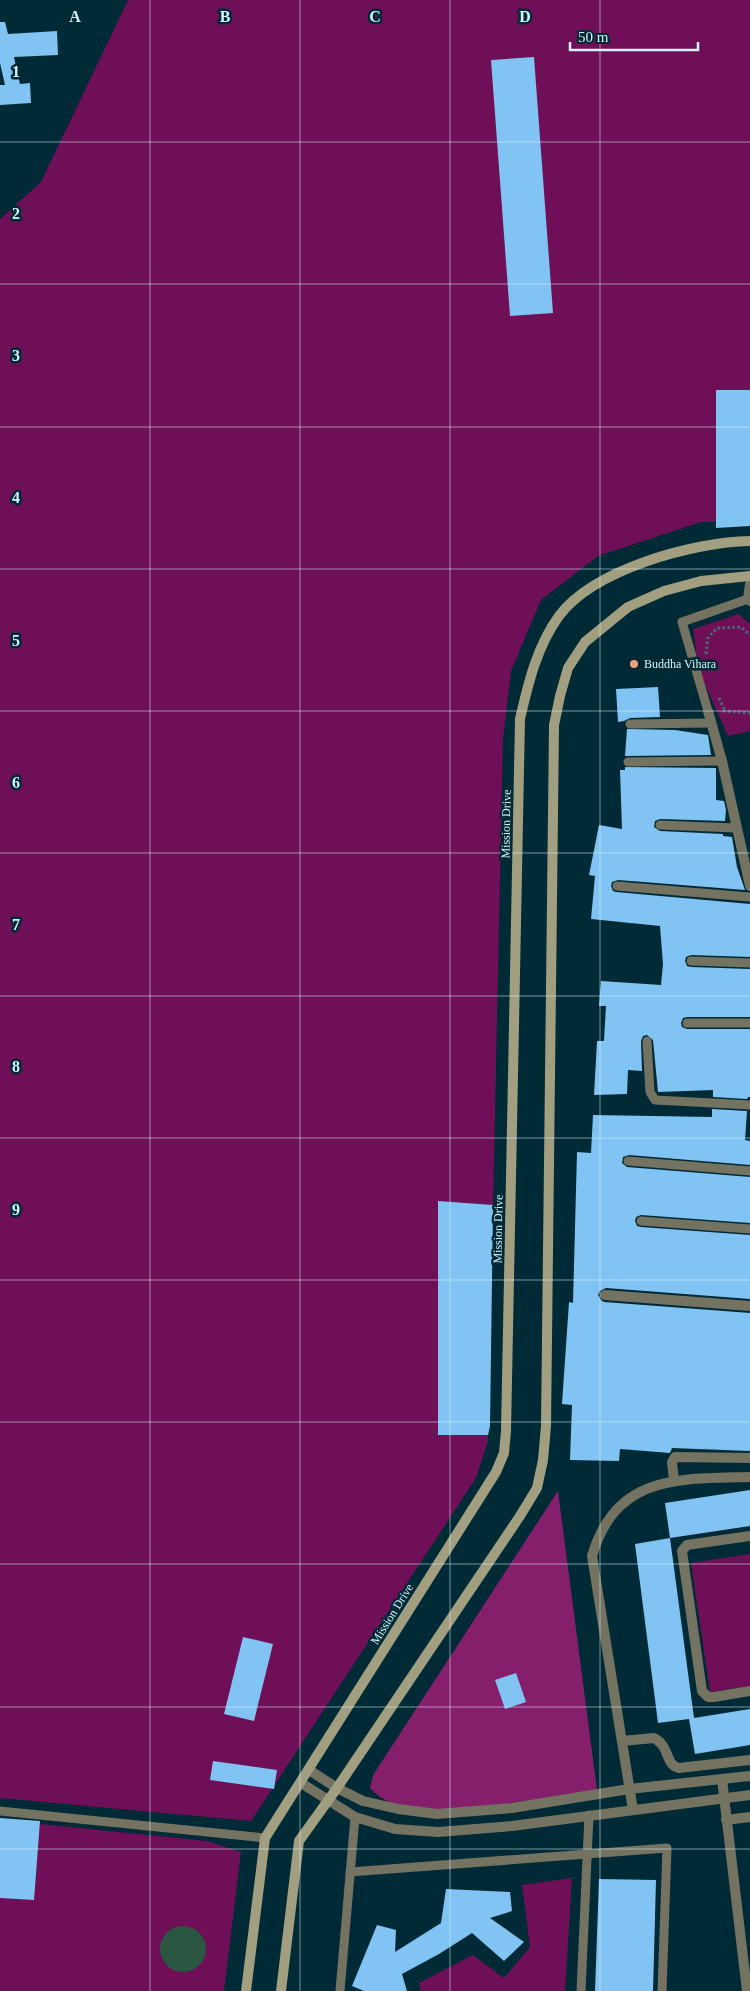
<svg xmlns="http://www.w3.org/2000/svg" width="750" height="1991" font-family="'Times New Roman',serif">
	<style>
		.green { fill: #6e0f57 }
		.forest { fill: #851f6b }
		.water { fill: #295741 }
		.building { fill: #81c3f2 }
		.lines { fill: none; stroke-linecap: round; stroke-linejoin: round }
		.path { stroke: #476c76; stroke-width: 3; stroke-dasharray: 2.5 2.5; stroke-linecap: butt }
		.lane { stroke: #747260; stroke-width: 9 }
		.street { stroke: #747260; stroke-width: 10 }
		.secondary { stroke: #a29e80; stroke-width: 10 }
		.grid { fill: none; stroke: #d7f1fa; stroke-width: 1; stroke-opacity: 0.55 }
		.poi-dot { fill: #f3a082; stroke: #002a35; stroke-width: 2 }
		.labels { text-anchor: middle; dominant-baseline: central; stroke-width: 5; stroke-linejoin: round; paint-order: stroke }
		.poi-label { font-size: 12px; fill: #d7f1fa; stroke: #002a35; text-anchor: start }
		.street-label { font-size: 12px; fill: #d7f1fa; stroke: #002a35 }
		.grid-label { font-size: 16px; text-anchor: middle; font-weight: bold; fill: #d7f1fa; stroke: #002a35; stroke-width: 5; stroke-linejoin: round; paint-order: stroke }
	</style>
	<rect width="100%" height="100%" fill="#002a35"/>
	<!-- green -->
	<g class="green">
		<polygon points="128,0 750,0 750,522 701,522 598,556 541,600 511,671 503,739 488,1441 476,1478 251,1821 0,1798 0,219 41,182"/>
		<polygon points="739,614 750,624 750,731 728,736 699,671 693,629"/>
		<polygon points="750,1554 750,1686 710,1692 691,1563"/>
		<polygon points="0,1820 207,1841 241,1852 224,1991 0,1991"/>
		<polygon points="572,1878 565,1991 421,1991 419,1983 473,1955 504,1978 530,1947 522,1885"/>
	</g>
	<!-- forest -->
	<path class="forest" d="M558,1491L597,1790C571,1794 544,1798 517,1802C474,1809 404,1825 370,1788L373,1775Z"/>
	<!-- water -->
	<circle class="water" cx="183" cy="1949" r="23"/>
	<!-- building -->
	<g class="building">
		<polygon points="0,22 5,22 8,34 57,31 58,55 14,57 20,84 30,83 31,103 0,105 0,85 5,85 0,63"/>
		<polygon points="534,57 553,313 510,316 491,60"/>
		<polygon points="716,390 750,390 750,526 716,528"/>
		<polygon points="658,687 660,717 630,718 624,721 618,722 616,689"/>
		<polygon points="627,729 675,730 708,735 711,755 625,756"/>
		<polygon points="625,767 716,768 716,800 724,801 726,810 725,821 660,819 655,821 654,827 660,831 723,834 723,836 732,837 737,867 745,890 618,880 612,882 611,886 613,891 616,892 750,904 750,957 691,955 686,957 685,961 687,966 691,967 750,969 750,1017 687,1017 683,1018 681,1023 682,1027 687,1029 750,1029 750,1097 748,1097 747,1099 713,1097 713,1090 658,1092 653,1040 647,1035 643,1036 641,1041 642,1071 628,1070 627,1094 594,1095 597,1041 604,1041 606,1006 599,1006 601,981 661,985 663,964 660,926 591,919 595,876 589,875 599,825 622,829 620,770 625,770"/>
		<polygon points="712,1109 747,1111 745,1140 750,1141 750,1165 629,1155 623,1157 622,1163 627,1167 750,1177 750,1223 641,1215 636,1217 635,1221 637,1226 641,1227 750,1235 750,1299 606,1288 600,1291 598,1295 601,1300 604,1302 750,1313 750,1451 672,1448 670,1453 620,1449 619,1461 570,1460 572,1405 562,1404 569,1302 573,1303 577,1152 591,1153 593,1115 712,1117"/>
		<polygon points="438,1201 493,1205 490,1426 488,1435 438,1435"/>
		<polygon points="750,1490 750,1526 670,1538 665,1503"/>
		<polygon points="670,1538 694,1718 750,1709 750,1745 695,1754 689,1719 658,1723 635,1544"/>
		<polygon points="243,1637 273,1644 254,1721 224,1714"/>
		<polygon points="516,1673 526,1702 505,1709 495,1680"/>
		<polygon points="213,1761 277,1770 274,1789 210,1780"/>
		<polygon points="0,1818 40,1821 34,1900 0,1898"/>
		<polygon points="599,1879 656,1880 653,1991 595,1991"/>
		<polygon points="446,1889 510,1892 512,1911 490,1918 524,1942 504,1961 472,1933 439,1954 402,1974 407,1991 364,1991 352,1986 377,1925 396,1930 395,1952 441,1923"/>
	</g>
	<g class="lines">
		<!-- path -->
		<g class="path">
			<polyline points="706,654 708,638 717,628 741,627 750,635"/>
			<polyline points="719,698 725,711"/>
			<polyline points="723,711 750,713"/>
		</g>
		<!-- lane -->
		<g class="lane">
			<polyline points="708,711 682,622 748,599"/>
			<polyline points="630,724 711,723"/>
			<polyline points="628,762 722,761"/>
			<polyline points="660,825 736,828"/>
			<polyline points="617,886 750,897"/>
			<polyline points="691,961 750,963"/>
			<polyline points="687,1023 750,1023"/>
			<polyline points="647,1041 650,1092 655,1100 750,1105"/>
			<polyline points="628,1161 750,1171"/>
			<polyline points="641,1221 750,1229"/>
			<polyline points="0,1811 265,1838"/>
			<polyline points="350,1872 667,1848 662,1991"/>
			<polyline points="340,1991 355,1817"/>
			<polyline points="581,1991 589,1815"/>
		</g>
		<!-- street -->
		<g class="street">
			<polyline points="750,584 748,599 750,601"/>
			<polyline points="708,711 722,761 750,886"/>
			<polyline points="605,1295 750,1306"/>
			<polyline points="674,1481 672,1462 675,1457 750,1458"/>
			<polyline points="750,1536 687,1545 682,1551 702,1691 708,1697 714,1697 750,1691"/>
			<path d="M622,1741L654,1738C671,1747 664,1764 679,1768L750,1760"/>
			<polyline points="309,1770 337,1788 363,1801 398,1809 437,1814 512,1808 629,1789 750,1776"/>
			<polyline points="722,1779 747,1991"/>
			<polyline points="301,1783 355,1817 395,1829 438,1832 512,1826 750,1795"/>
			<path d="M633,1810L592,1556C616,1474 679,1479 750,1477"/>
			<polyline points="726,1820 750,1817"/>
		</g>
		<!-- secondary -->
		<g class="secondary">
			<path d="M246,1991L265,1838L496,1472L504,1453L506,1431L520,719C528,684 537,646 559,616C594,569 694,542 750,541"/>
			<polyline points="281,1991 299,1841 337,1788 520,1516 537,1488 543,1460 546,1426 554,725 560,696 568,668 585,642 628,607 664,591 701,581 750,576"/>
		</g>
	</g>
	<!-- grid -->
	<path class="grid" d="M150,0V1991M300,0V1991M450,0V1991M600,0V1991M0,142H750M0,284H750M0,427H750M0,569H750M0,711H750M0,853H750M0,996H750M0,1138H750M0,1280H750M0,1422H750M0,1564H750M0,1707H750M0,1849H750"/>
	<!-- markers -->
	<circle class="poi-dot" cx="634" cy="664" r="5"/>
	<g class="labels">
		<!-- poi labels -->
		<g class="poi-label">
			<text x="644" y="664">Buddha Vihara</text>
		</g>
		<!-- street labels -->
		<g class="street-label">
			<text transform="translate(506 824) rotate(-89)">Mission Drive</text>
			<text transform="translate(498 1229) rotate(-89)">Mission Drive</text>
			<text transform="translate(392 1614) rotate(-58)">Mission Drive</text>
		</g>
	</g>
	<g class="grid-label">
		<text x="75" y="22">A</text>
		<text x="225" y="22">B</text>
		<text x="375" y="22">C</text>
		<text x="525" y="22">D</text>
		<text x="16" y="77">1</text>
		<text x="16" y="219">2</text>
		<text x="16" y="361">3</text>
		<text x="16" y="503">4</text>
		<text x="16" y="646">5</text>
		<text x="16" y="788">6</text>
		<text x="16" y="930">7</text>
		<text x="16" y="1072">8</text>
		<text x="16" y="1215">9</text>
	</g>
	<!-- scale -->
	<path d="M570 42v8h128v-8" fill="none" stroke="#d7f1fa" stroke-width="2.5"/>
	<text x="578" y="42" font-size="15" fill="#d7f1fa" stroke="#002a35" stroke-width="4" paint-order="stroke">50 m</text>
</svg>
